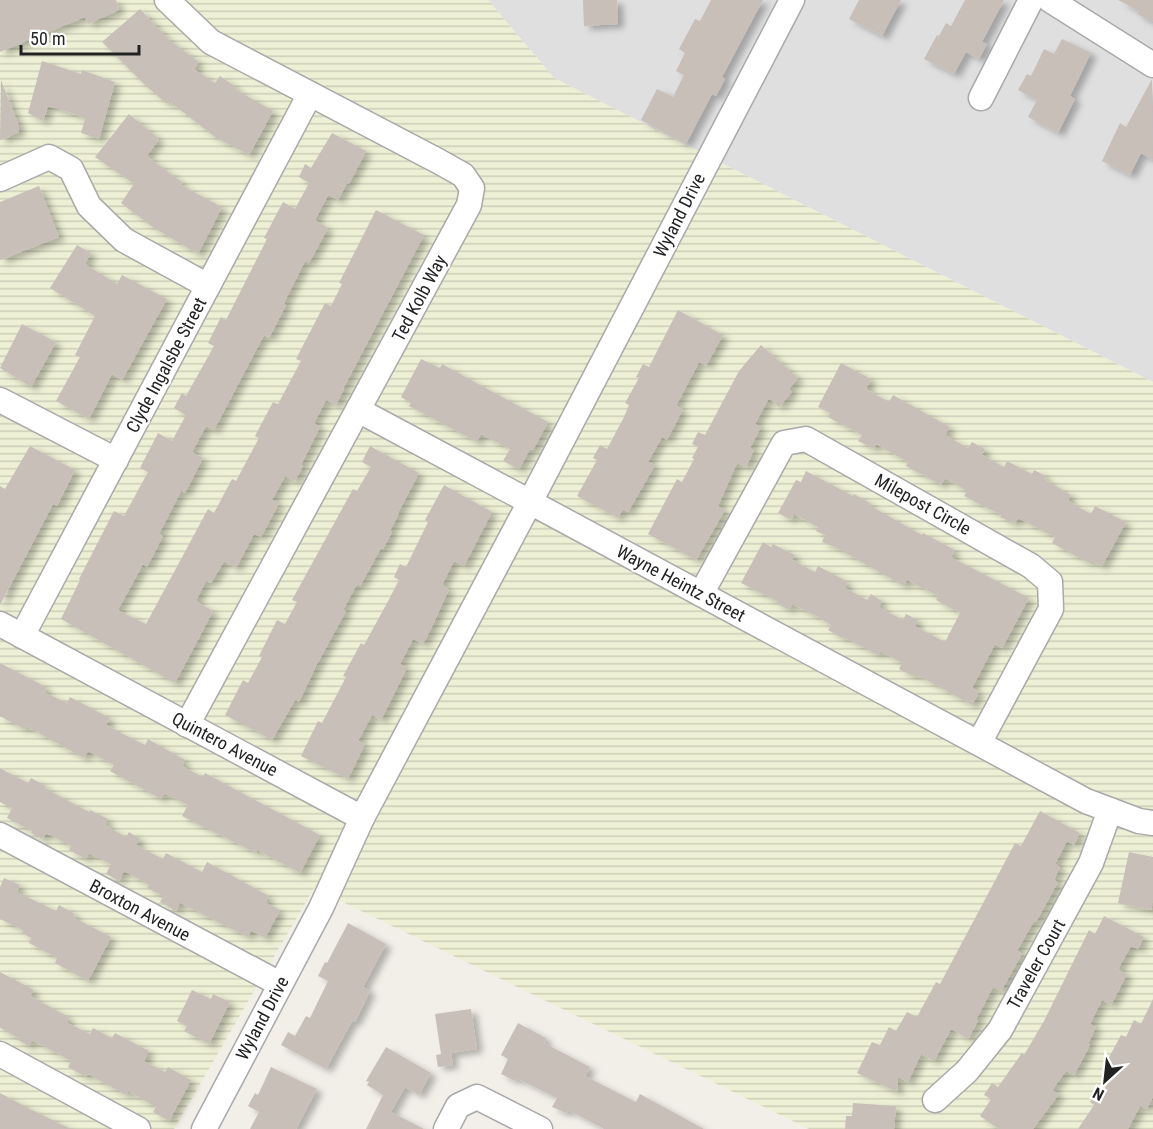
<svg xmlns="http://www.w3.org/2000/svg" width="1153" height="1129" font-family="'Roboto Condensed',sans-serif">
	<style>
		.residential { fill: #e0dfdf }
		.farmland { fill: url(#farmland-rules) }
		.building { fill: #c7bfb8; filter: url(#shadow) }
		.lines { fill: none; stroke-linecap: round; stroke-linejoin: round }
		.minor-casing { stroke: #a9a9a9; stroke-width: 27 }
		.minor { stroke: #fff; stroke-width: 24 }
		.labels { text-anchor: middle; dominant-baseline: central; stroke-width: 5; stroke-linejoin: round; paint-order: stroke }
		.street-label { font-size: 18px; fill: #222; stroke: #fff }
	</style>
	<defs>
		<pattern id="farmland-rules" width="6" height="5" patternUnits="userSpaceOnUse" patternTransform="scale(1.5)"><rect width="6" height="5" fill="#eef0d5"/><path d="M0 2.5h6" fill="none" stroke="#ccceb7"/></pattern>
		<filter id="shadow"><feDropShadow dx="6" dy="4" stdDeviation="3" flood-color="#0004"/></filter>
	</defs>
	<rect width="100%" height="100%" fill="#f2efe9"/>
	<!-- residential -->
	<polygon class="residential" points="488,0 1153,0 1153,382 554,78"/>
	<!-- farmland -->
	<polygon class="farmland" points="0,0 488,0 554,78 1153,382 1153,1129 809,1129 314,888 174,1129 0,1129"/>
	<!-- building -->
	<g class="building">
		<polygon points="0,0 116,0 119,10 88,24 85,17 0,52"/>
		<polygon points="583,0 617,0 618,24 584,26"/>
		<polygon points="711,0 763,0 722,77 725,79 716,96 712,94 686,144 641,120 657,89 673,97 684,75 676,71 685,53 679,49 695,19 700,21"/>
		<polygon points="859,0 901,0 882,36 849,19"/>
		<polygon points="965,0 1004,0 982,42 987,44 979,59 966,52 954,74 924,59 937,35 939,36 946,23 951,26"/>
		<polygon points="1118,0 1153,0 1153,22 1137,14 1139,11"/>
		<polygon points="140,9 168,39 199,62 194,69 215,83 220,76 236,87 235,89 273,111 249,155 215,137 169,101 167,104 146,86 102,42"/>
		<polygon points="1062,39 1091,53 1070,96 1075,99 1058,133 1028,117 1037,100 1018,90 1027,74 1031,76 1044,49 1054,54"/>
		<polygon points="42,61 81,74 82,70 115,82 99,139 81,133 85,119 72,113 48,106 43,121 28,113"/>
		<polygon points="1152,79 1153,160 1141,153 1130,175 1102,161 1120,123 1126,127"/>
		<polygon points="1,80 19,126 19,132 0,140"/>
		<polygon points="129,114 159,139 147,156 183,183 181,185 222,207 198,254 154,228 121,203 134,184 95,157"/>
		<polygon points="332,133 366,151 349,184 347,183 338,200 328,195 315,220 328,228 309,263 305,261 284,303 286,305 269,338 264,335 214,430 206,426 192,452 203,458 185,493 181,491 159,534 163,536 147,567 143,564 118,610 146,624 208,509 214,513 232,479 236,481 259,438 255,436 273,402 278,404 301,361 296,359 325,303 331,306 342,284 339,283 376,210 424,235 343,389 344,389 336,405 326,400 314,423 320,427 301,465 303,466 295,481 285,476 272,500 279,503 261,537 254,534 236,568 224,561 211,583 206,581 196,601 213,611 175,683 61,619 80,580 79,579 114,511 124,516 148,472 140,468 158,433 172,441 186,415 174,408 182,393 186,396 214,346 208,343 221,317 226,320 267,239 264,238 283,202 295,209 309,183 299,177 305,164 311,168"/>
		<polygon points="39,186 59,237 0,260 0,202"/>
		<polygon points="77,245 91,253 85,264 117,284 122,275 167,299 122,380 112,374 89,419 56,401 80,357 75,355 95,316 50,288"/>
		<polygon points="678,310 723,335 706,366 699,362 676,406 683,409 667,440 662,437 648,462 655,465 628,512 623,509 618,518 577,496 597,460 593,458 600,445 607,449 624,417 629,405 625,403 639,378 636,377 643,364 649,367"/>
		<polygon points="22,324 56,342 31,387 0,368"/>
		<polygon points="761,345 798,378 789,389 792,392 779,407 769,398 755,424 761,427 750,448 754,450 746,467 737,463 718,506 725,510 696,560 648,534 677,479 682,482 694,459 692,458 698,447 692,444 698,432 705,435 739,371"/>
		<polygon points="421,359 440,368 442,364 548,422 533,450 530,449 519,469 503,461 510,449 481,434 477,442 409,406 411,403 401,397"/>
		<polygon points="841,363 871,379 866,389 889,402 893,395 950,427 945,435 968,448 972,442 985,449 982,455 1004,467 1007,461 1032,474 1034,470 1046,476 1044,479 1071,495 1068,501 1091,514 1095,506 1126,522 1102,566 1090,560 1089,563 1052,543 1055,537 1018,518 1015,524 1000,517 1001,515 964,496 967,491 945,478 941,485 906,466 908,462 876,444 874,449 858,441 862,435 828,417 830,413 818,407"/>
		<polygon points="30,446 75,470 57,506 53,504 0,605 0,486 5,489"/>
		<polygon points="370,446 419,473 398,513 399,513 390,531 392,532 383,549 381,548 360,586 357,584 343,610 346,611 316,666 299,702 295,700 272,740 225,715 243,680 248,683 262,657 259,656 277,620 285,624 297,602 292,600 353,489 357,491 371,467 362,462"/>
		<polygon points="806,471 853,496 854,494 870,503 869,505 922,535 923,533 955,550 951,557 1029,598 1002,648 995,644 972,688 979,692 972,705 914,673 913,676 899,669 902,663 880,651 878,655 843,637 842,638 828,630 831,625 818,617 792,604 789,610 776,603 777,601 741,583 763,542 771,547 773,544 795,555 792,560 815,572 818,566 848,582 844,587 867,600 871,594 882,601 879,607 903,620 906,614 918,620 915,626 945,642 960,613 936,600 938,596 907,580 904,586 835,547 822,542 825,535 816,531 818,527 794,514 791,520 778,513 796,480 801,482"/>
		<polygon points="444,485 492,512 464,566 454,561 442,585 449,589 431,629 423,644 413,639 400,664 407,668 381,720 372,715 358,741 365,744 348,779 301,756 318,721 322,723 346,677 343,676 361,643 364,645 386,605 399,580 394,577 400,564 406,567 428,522 425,520"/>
		<polygon points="0,663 46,687 44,692 67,703 70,697 110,718 106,725 129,737 145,745 148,739 185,760 182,766 203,777 205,773 320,835 300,873 257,850 256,853 182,816 188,805 164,793 161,799 110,771 114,765 88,751 84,758 26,726 24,729 0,716"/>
		<polygon points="0,768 28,783 31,778 46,786 45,788 89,812 90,810 108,819 105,825 126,837 129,832 140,839 136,845 163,859 166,853 202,872 207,862 269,896 265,902 280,910 265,938 251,930 248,937 180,903 176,911 160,902 163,896 147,888 149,885 124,871 119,881 106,874 111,864 89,853 86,859 69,850 71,846 46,833 43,839 31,833 32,831 7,818 12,808 0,802"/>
		<polygon points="1040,811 1080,833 1074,845 1067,841 1055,864 1060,867 1054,880 1058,882 1036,922 1034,921 1017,951 1022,954 1001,991 993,987 976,1020 978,1021 968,1039 951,1029 934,1061 921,1054 908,1082 898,1077 897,1092 857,1073 872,1042 880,1045 889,1027 896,1031 907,1012 917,1017 936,982 940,984 1015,843 1021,846"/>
		<polygon points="1129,852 1153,857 1153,901 1151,910 1118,903"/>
		<polygon points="4,878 20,885 17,892 56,911 59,905 75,914 73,917 111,937 88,981 55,963 57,958 29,943 31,938 22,933 23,930 0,919 0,887"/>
		<polygon points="1104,916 1144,937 1138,949 1131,946 1118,969 1127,974 1111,1005 1102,1000 1090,1024 1096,1027 1088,1044 1090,1045 1074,1075 1066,1071 1052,1090 1059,1094 1033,1129 999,1129 980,1116 991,1099 984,1095 992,1083 998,1087 1022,1053 1024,1055 1044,1021 1089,930 1095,934"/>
		<polygon points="348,923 386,944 363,987 370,991 355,1022 352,1021 326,1069 281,1045 288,1032 295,1036 306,1016 310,1018 328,981 318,976 325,962 327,963"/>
		<polygon points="0,972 34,990 30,996 69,1017 66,1022 90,1034 93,1028 112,1038 115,1033 149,1051 144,1061 165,1072 168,1067 191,1080 169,1121 153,1112 156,1107 128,1091 126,1095 88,1074 86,1077 68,1067 71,1061 32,1040 29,1046 18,1040 19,1038 0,1028"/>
		<polygon points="192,990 211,999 213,994 230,1002 209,1044 184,1031 187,1026 177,1021"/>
		<polygon points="1153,999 1153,1097 1147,1109 1140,1106 1128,1129 1078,1129 1094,1105 1090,1102 1096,1090 1102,1094 1114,1070 1105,1065 1121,1035 1126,1037 1134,1020 1141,1024"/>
		<polygon points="471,1009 477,1049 451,1053 453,1065 438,1067 436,1055 441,1054 435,1014"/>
		<polygon points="518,1023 546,1038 544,1043 590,1067 585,1076 636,1102 640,1094 704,1129 604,1129 568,1110 566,1113 552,1107 557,1098 516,1078 515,1081 501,1074 508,1059 501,1055"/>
		<polygon points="386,1047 431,1073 419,1095 405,1087 391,1112 424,1129 366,1129 383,1095 367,1085 369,1082 366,1081"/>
		<polygon points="271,1067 317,1089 296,1129 250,1129 259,1112 248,1106 255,1093 258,1095"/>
		<polygon points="0,1093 32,1110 71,1129 0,1129"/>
		<polygon points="853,1103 896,1106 894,1129 845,1129 846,1116 852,1116"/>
	</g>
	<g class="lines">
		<defs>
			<g id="minor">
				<polyline points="167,0 211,42 438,161 463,175 472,188 469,205 187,725"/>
				<polyline points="1050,0 1153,65"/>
				<polyline points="981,98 1031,0"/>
				<polyline points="0,179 49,157 71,169 89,206 124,240 208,286"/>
				<polyline points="0,400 116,460"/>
				<polyline points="358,410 530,502 792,0"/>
				<polyline points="701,594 784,443 806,439 1031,566 1050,582 1051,609 979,743"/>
				<polyline points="0,624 362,818 321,908 204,1129"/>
				<polyline points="22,636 310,94"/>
				<polyline points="362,818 530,502 1086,801 1139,821 1153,823"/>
				<polyline points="0,835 280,984"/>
				<polyline points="0,1054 138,1129"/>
				<polyline points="935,1100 967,1071 1000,1030 1091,863 1110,810"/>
				<polyline points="446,1129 458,1106 477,1097 540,1129"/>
			</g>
		</defs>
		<!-- minor casing -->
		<use href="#minor" class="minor-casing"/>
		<!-- minor -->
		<use href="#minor" class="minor"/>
	</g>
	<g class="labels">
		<!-- street labels -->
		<g class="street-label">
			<text transform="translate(679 215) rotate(-63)">Wyland Drive</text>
			<text transform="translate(419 298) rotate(-62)">Ted Kolb Way</text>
			<text transform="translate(166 365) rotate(-62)">Clyde Ingalsbe Street</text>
			<text transform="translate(923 504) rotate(29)">Milepost Circle</text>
			<text transform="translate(681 583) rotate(28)">Wayne Heintz Street</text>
			<text transform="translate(225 744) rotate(28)">Quintero Avenue</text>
			<text transform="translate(140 910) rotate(28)">Broxton Avenue</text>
			<text transform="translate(1036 964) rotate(-61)">Traveler Court</text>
			<text transform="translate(262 1018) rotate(-62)">Wyland Drive</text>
		</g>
	</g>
	<!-- north arrow -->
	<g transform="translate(1105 1081) rotate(207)" stroke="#ffffff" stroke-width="4.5" paint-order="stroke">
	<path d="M0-4.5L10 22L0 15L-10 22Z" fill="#222222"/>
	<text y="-9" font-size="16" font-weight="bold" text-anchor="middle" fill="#222222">N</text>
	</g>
	<!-- scale -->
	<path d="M21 45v9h118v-9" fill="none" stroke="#222222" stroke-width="3"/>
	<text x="30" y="45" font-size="18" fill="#222222" stroke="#ffffff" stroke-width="4.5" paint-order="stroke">50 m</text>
</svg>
